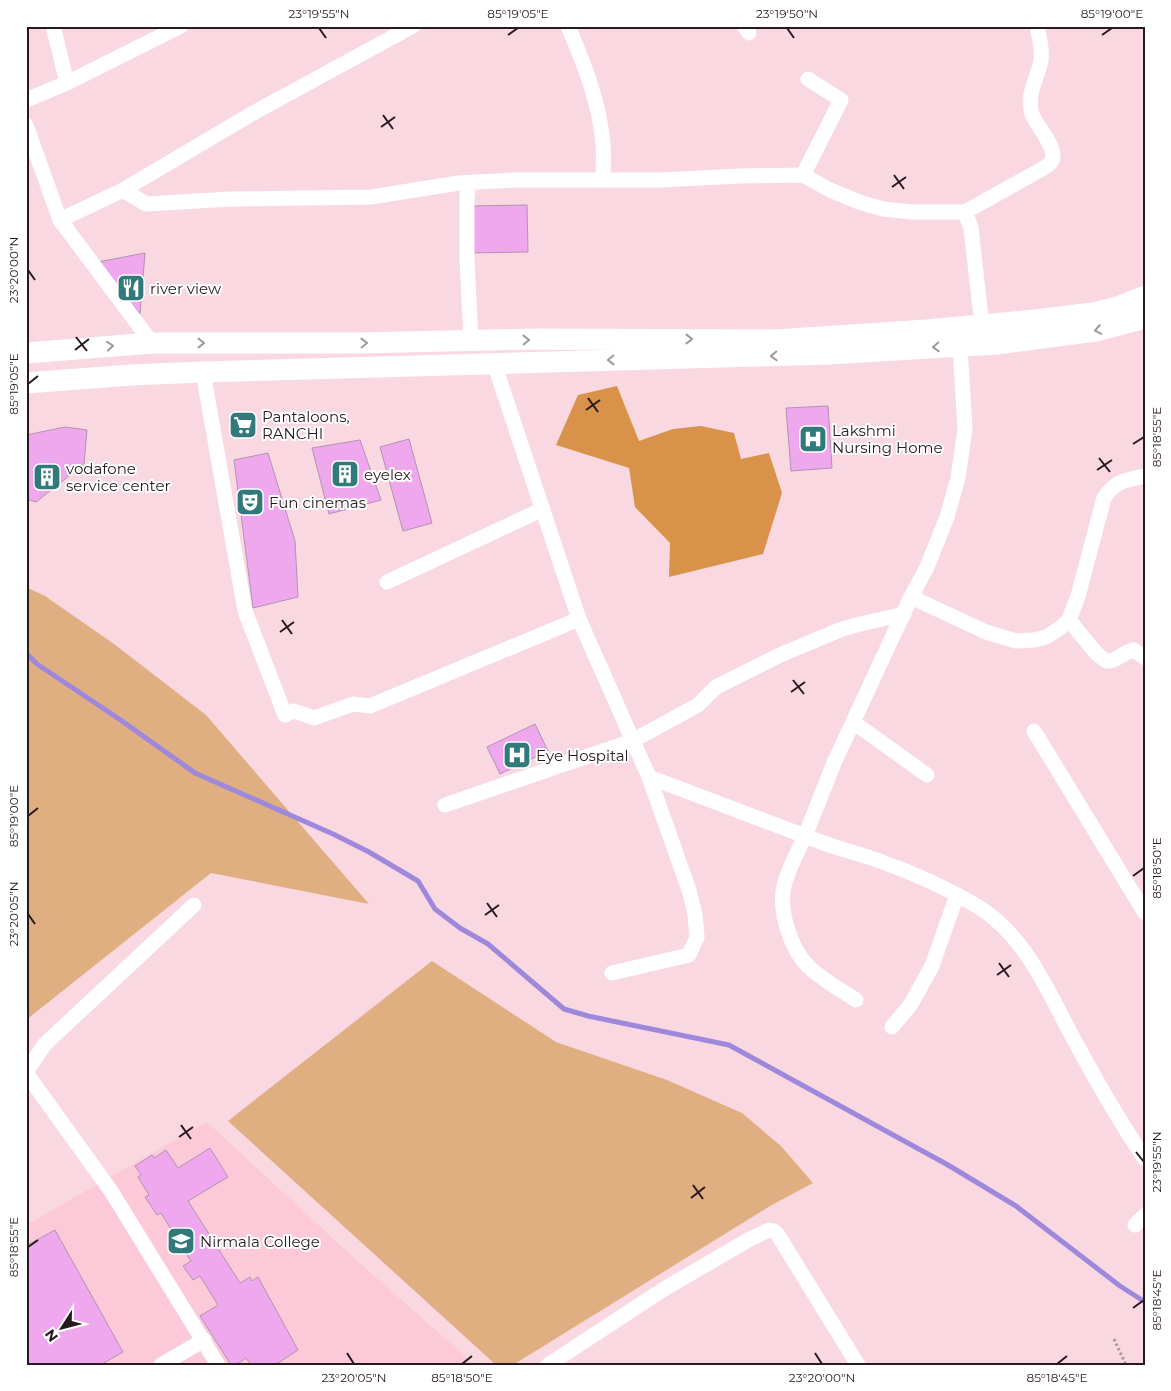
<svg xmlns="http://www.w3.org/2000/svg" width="1171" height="1391" font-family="Montserrat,sans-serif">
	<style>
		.built { fill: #fbc9d8 }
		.green { fill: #dfaf82 }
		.forest { fill: #d9924a }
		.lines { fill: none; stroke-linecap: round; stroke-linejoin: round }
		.stream { stroke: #9d88dc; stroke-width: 5 }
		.building { fill: #efa8ee; stroke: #af94af }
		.path { stroke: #b1969d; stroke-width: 3; stroke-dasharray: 2.5 2.5; stroke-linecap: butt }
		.street { stroke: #fff; stroke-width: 15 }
		.secondary { stroke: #fff; stroke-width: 21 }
		.oneway { stroke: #9e9899 }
		.ticks { fill: none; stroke: #27191d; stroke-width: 2 }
		.labels { text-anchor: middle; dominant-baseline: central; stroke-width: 4; stroke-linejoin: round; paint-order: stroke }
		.poi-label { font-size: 15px; fill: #27191d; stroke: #fff; text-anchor: start }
		.neatline { fill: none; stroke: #27191d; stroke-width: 2 }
		.ticks-label { font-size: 12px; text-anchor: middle; fill: #27191d }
	</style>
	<rect width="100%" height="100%" fill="#fad8e1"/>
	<!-- built -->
	<polygon class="built" points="207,1122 354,1258 475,1365 26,1365 26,1225"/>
	<!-- green -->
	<g class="green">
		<polygon points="26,587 45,596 114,644 206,715 369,904 211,873 26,1020"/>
		<polygon points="432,961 556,1042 667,1080 742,1113 781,1146 813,1183 770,1206 513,1365 496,1365 228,1121"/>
	</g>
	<!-- forest -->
	<polygon class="forest" points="617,386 639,441 673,429 701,426 734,433 741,459 769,453 782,493 763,554 669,577 670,543 635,507 629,468 556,445 578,395"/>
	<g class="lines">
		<!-- stream -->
		<polyline class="stream" points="26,653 37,664 122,721 195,773 333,834 369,852 418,881 435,909 460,928 488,944 564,1009 588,1016 729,1045 948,1165 1016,1206 1120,1286 1145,1302"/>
	</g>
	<!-- building -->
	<g class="building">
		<polygon points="527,205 528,252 469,253 468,206"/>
		<polygon points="145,253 140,314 98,262"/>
		<polygon points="828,406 832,468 791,471 786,408"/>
		<polygon points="65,427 87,430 84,464 36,502 26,499 26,435"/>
		<polygon points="409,439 432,523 403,531 380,447"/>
		<polygon points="360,440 381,500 329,514 312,448"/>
		<polygon points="268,453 295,541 298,597 253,608 234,460"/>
		<polygon points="535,724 548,751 500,774 487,747"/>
		<polygon points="210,1148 228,1177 188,1201 240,1283 250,1277 252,1281 258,1277 298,1350 275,1365 251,1365 246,1358 236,1365 231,1365 200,1316 218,1305 200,1276 193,1280 183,1266 191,1261 178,1241 173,1244 167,1234 172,1231 161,1213 157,1215 145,1197 149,1195 138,1177 141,1175 135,1166 152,1155 154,1158 166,1150 178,1168"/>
		<polygon points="55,1230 123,1352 100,1365 26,1365 26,1246"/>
	</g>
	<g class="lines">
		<!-- path -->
		<polyline class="path" points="1114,1339 1126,1365"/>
		<!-- street -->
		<g class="street">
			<polyline points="53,26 67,83"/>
			<path d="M568,26C584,64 600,103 603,145C604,157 603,169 603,180"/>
			<polyline points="744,26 749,33"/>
			<polyline points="26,100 67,83 181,26"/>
			<polyline points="26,125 60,220 123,190 255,112 413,26"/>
			<polyline points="803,175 841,100 808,79"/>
			<polyline points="469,183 467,196 467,259 471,341"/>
			<polyline points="123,190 146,204 231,199 371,197 459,183 514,180 660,180 740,176 803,175 830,190 859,202 883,209 911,212 965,212 971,228 982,326"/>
			<path d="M965,212L1042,169C1045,167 1050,165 1051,162C1060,150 1036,126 1032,114C1026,95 1037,79 1041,61C1043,49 1039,38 1037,26"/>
			<polyline points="60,220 152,343"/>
			<path d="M960,346L965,429L958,478L947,517L927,567L911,597L834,763L805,836C829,846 853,852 877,860C911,872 945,887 977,906C1028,937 1049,995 1077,1045C1098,1084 1120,1122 1145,1159"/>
			<polyline points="494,363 579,619 649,777 689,890 695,914 697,937 689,955 612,973"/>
			<polyline points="203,372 245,611 285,715 294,711 314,718 353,704 370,706 579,619"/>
			<polyline points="387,582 543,509"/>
			<path d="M911,597L986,632L1016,641L1034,640L1046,637L1060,628L1069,620L1078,596L1104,498C1115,481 1126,480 1145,476"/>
			<path d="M1069,620L1096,653L1106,661C1116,662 1123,652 1134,650L1145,658"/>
			<polyline points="853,722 927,775"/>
			<polyline points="1034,731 1145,913"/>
			<path d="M649,777L805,836C798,851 790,866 785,882C777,907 790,949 809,967C821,979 841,990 856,1000"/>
			<polyline points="445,805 632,741 698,705 716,687 780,655 842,629 860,624 904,614"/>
			<polyline points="892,1027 911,1004 932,966 957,895"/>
			<polyline points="26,1072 45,1044 194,905"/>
			<polyline points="26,1073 111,1191 218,1365"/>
			<polyline points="1135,1225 1145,1215"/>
			<polyline points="161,1365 204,1340"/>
			<polyline points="548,1365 664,1289 750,1239 769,1230 774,1231 778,1235 858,1365"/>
		</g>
		<!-- secondary -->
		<g class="secondary">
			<polyline points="26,353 152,343 360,343 536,339 775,340 927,330 1035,320 1093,313 1118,307 1145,296"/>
			<polyline points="26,383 131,375 203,372 829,354 997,344 1096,331 1145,318"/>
		</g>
	</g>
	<!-- one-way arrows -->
	<defs><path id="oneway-chevron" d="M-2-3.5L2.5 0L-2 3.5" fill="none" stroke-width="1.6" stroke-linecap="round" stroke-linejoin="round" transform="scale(1.25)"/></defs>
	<g class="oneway">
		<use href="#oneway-chevron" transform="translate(1098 330) rotate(169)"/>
		<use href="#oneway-chevron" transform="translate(689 339)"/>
		<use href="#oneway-chevron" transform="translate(526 340) rotate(-1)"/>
		<use href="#oneway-chevron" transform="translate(201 343)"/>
		<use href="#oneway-chevron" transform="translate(364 343) rotate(-1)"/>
		<use href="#oneway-chevron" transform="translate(110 346) rotate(-5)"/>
		<use href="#oneway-chevron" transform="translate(936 347) rotate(177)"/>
		<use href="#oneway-chevron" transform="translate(774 356) rotate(178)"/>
		<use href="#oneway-chevron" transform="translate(611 360) rotate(179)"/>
	</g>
	<!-- ticks -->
	<path class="ticks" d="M319,28L326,38M787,28L794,38M508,35L518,28M1102,35L1112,28M383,115L393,129M381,127L395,117M894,175L904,189M892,187L906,177M28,270L35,280M76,337L87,351M75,350L89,339M28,384L38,376M588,398L598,412M586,410L600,400M1133,444L1144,437M1099,458L1110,472M1097,470L1112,460M282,620L292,634M280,632L294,622M793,680L804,694M791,692L805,682M28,816L38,808M1133,876L1144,868M487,903L497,917M28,914L35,924M485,915L499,905M999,963L1009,977M997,975L1011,965M181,1125L191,1139M179,1137L193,1127M1136,1152L1144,1162M693,1185L703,1199M691,1198L705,1187M28,1247L38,1240M1133,1308L1144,1300M347,1353L354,1364M815,1353L822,1364M462,1364L472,1356M1057,1364L1067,1356"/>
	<!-- icons -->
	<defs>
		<symbol id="restaurant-square" viewBox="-11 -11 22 22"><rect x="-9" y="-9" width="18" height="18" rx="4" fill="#307a7b" stroke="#fff"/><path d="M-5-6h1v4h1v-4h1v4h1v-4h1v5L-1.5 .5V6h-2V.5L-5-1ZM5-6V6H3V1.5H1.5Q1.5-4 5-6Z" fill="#fff"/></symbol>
		<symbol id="supermarket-square" viewBox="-11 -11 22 22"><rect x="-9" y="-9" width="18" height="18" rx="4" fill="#307a7b" stroke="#fff"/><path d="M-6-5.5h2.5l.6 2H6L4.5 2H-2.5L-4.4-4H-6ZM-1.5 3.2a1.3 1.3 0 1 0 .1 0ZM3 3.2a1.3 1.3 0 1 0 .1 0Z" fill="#fff"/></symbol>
		<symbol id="hospital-square" viewBox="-11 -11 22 22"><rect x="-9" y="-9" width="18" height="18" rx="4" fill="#307a7b" stroke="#fff"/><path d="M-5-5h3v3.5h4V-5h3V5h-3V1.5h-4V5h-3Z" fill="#fff"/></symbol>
		<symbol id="building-square" viewBox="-11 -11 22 22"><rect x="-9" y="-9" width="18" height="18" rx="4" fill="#307a7b" stroke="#fff"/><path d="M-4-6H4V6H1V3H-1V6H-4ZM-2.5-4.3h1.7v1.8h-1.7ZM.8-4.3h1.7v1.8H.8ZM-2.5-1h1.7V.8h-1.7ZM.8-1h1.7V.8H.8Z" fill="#fff"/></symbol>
		<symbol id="theatre-square" viewBox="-11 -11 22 22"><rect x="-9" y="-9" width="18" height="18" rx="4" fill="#307a7b" stroke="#fff"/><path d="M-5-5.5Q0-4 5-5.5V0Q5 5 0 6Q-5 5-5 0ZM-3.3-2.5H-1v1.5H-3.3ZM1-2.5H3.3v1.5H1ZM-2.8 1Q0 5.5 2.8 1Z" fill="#fff"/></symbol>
		<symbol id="university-square" viewBox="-11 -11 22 22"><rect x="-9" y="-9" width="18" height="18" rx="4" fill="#307a7b" stroke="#fff"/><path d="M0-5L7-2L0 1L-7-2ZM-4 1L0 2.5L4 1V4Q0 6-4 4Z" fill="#fff"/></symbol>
	</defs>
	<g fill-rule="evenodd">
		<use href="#restaurant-square" x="115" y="272" width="32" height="32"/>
		<use href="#supermarket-square" x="227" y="409" width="32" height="32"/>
		<use href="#hospital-square" x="797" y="423" width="32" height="32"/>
		<use href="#building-square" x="329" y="458" width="32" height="32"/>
		<use href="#building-square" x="31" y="461" width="32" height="32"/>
		<use href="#theatre-square" x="234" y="486" width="32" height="32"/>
		<use href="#hospital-square" x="501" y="739" width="32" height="32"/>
		<use href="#university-square" x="165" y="1225" width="32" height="32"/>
	</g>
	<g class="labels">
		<!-- poi labels -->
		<g class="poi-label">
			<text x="150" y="288">river view</text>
			<text x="262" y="416">Pantaloons,<tspan x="262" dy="17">RANCHI</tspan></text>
			<text x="832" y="430">Lakshmi<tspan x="832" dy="17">Nursing Home</tspan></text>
			<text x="66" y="468">vodafone<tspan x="66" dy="17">service center</tspan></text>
			<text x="364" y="474">eyelex</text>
			<text x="269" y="502">Fun cinemas</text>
			<text x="536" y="755">Eye Hospital</text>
			<text x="200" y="1241">Nirmala College</text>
		</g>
	</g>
	<!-- border -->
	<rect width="1171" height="1391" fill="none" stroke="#ffffff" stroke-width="55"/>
	<!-- north arrow -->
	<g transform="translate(62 1328) rotate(234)" stroke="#ffffff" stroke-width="4" paint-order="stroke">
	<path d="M0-4L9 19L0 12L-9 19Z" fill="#27191d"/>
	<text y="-8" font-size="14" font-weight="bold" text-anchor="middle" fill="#27191d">N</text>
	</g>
	<rect x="28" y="28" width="1116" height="1336" class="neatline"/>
	<g class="ticks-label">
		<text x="319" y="18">23°19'55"N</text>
		<text x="518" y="18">85°19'05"E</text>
		<text x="787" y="18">23°19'50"N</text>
		<text x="1112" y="18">85°19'00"E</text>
		<text transform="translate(14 270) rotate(-90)" y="4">23°20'00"N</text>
		<text transform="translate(14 384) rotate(-90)" y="4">85°19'05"E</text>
		<text transform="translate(1157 437) rotate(-90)" y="4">85°18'55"E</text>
		<text transform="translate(14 816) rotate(-90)" y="4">85°19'00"E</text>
		<text transform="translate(1157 868) rotate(-90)" y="4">85°18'50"E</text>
		<text transform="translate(14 914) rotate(-90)" y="4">23°20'05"N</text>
		<text transform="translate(1157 1162) rotate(-90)" y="4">23°19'55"N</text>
		<text transform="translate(14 1247) rotate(-90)" y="4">85°18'55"E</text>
		<text transform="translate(1157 1300) rotate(-90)" y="4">85°18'45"E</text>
		<text x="354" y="1382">23°20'05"N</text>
		<text x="462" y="1382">85°18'50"E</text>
		<text x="822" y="1382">23°20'00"N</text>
		<text x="1057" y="1382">85°18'45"E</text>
	</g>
</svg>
